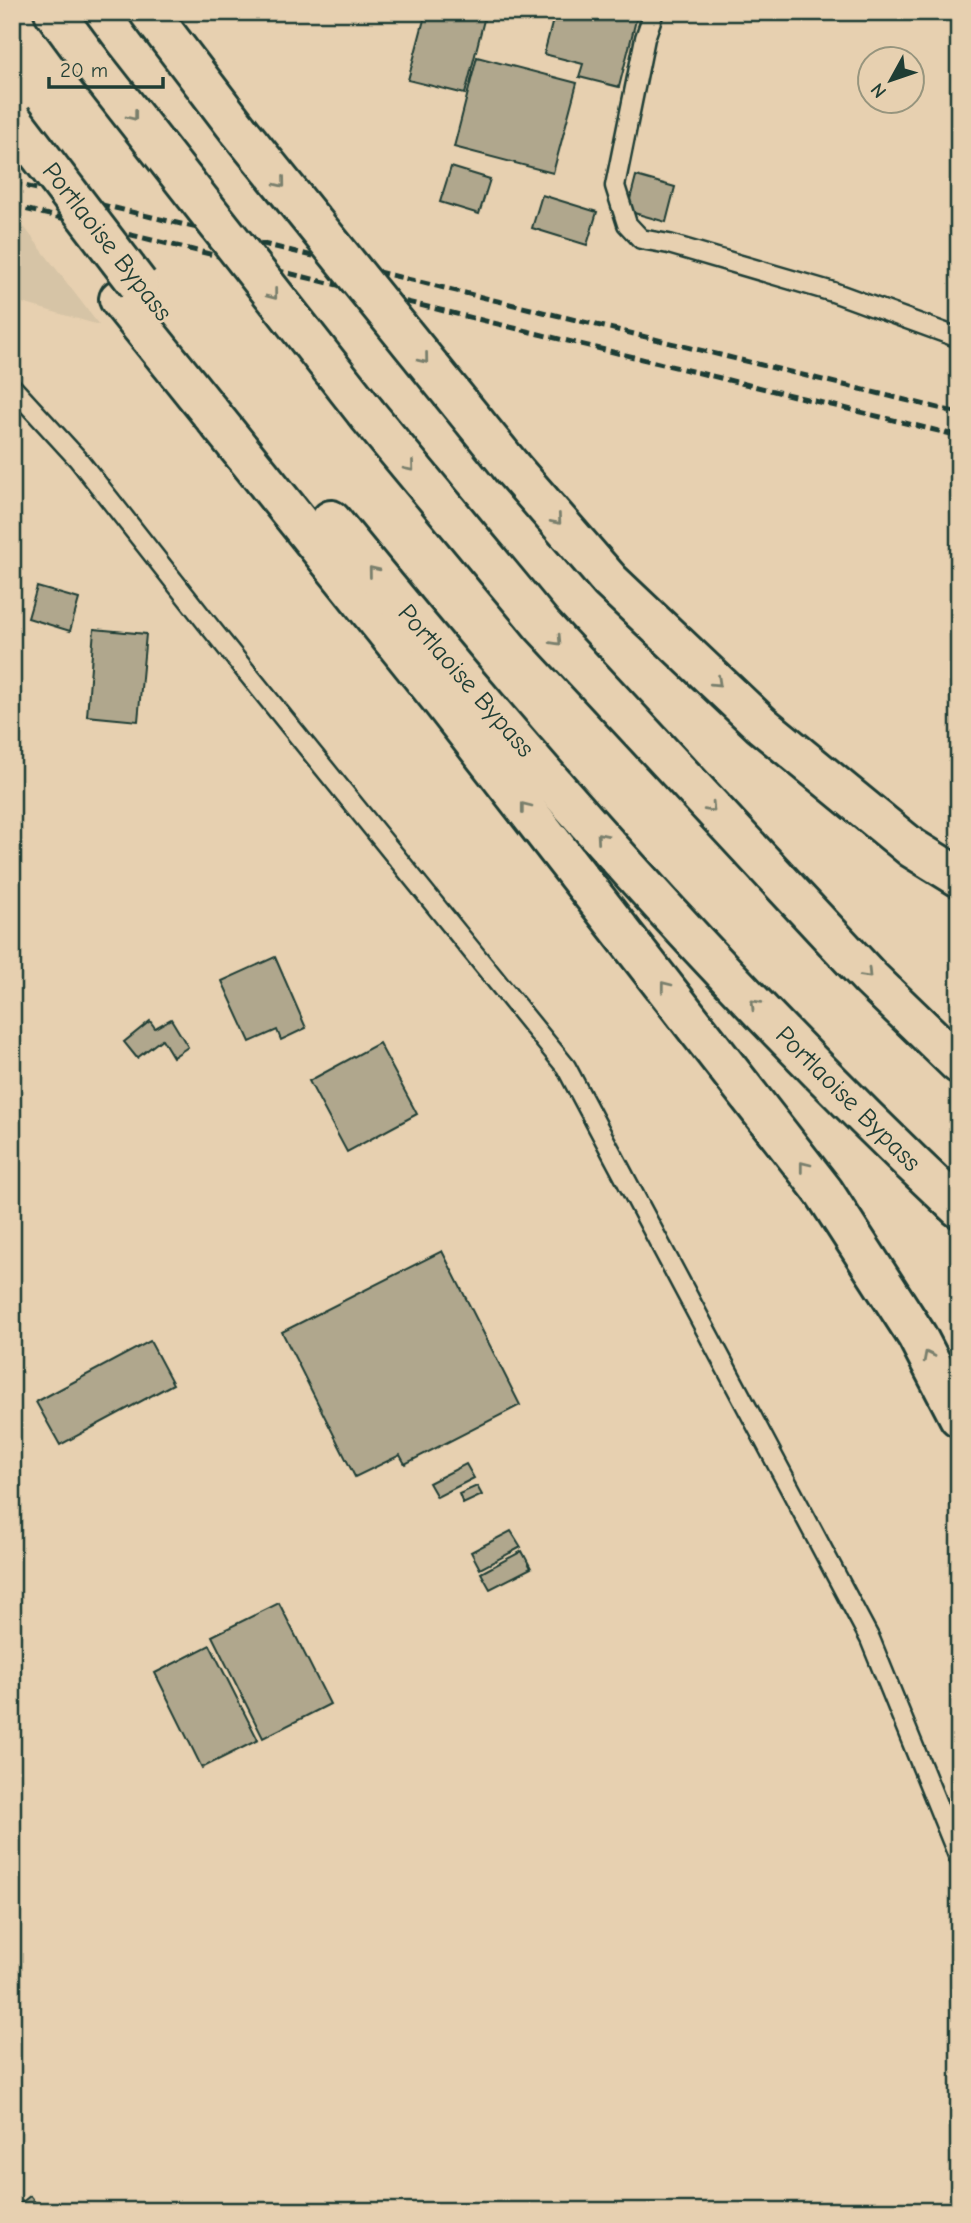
<svg xmlns="http://www.w3.org/2000/svg" width="971" height="2223" font-family="'Comic Neue',sans-serif">
	<style>
		.built { fill: #d6c4a6 }
		.building { fill: #b0a78d; stroke: #1f3d34; stroke-width: 2 }
		.lines { fill: none; stroke-linecap: round; stroke-linejoin: round }
		.lane-casing { stroke: #1f3d34; stroke-width: 23 }
		.highway-casing { stroke: #1f3d34; stroke-width: 44 }
		.lane { stroke: #e7d0b0; stroke-width: 18 }
		.highway { stroke: #e7d0b0; stroke-width: 38 }
		.rail { stroke: #1f3d34; stroke-width: 5; stroke-dasharray: 10 5; stroke-linecap: butt }
		.highway-bridge-casing { stroke: #1f3d34; stroke-width: 44; stroke-linecap: butt }
		.highway-bridge { stroke: #e7d0b0; stroke-width: 38 }
		.oneway { stroke: #797f6c }
		.labels { text-anchor: middle; dominant-baseline: central; stroke-width: 5; stroke-linejoin: round; paint-order: stroke }
		.street-label { font-size: 26px; fill: #1f3d34; stroke: #e7d0b0 }
	</style>
	<rect width="100%" height="100%" fill="#e7d0b0"/>
	<filter id="ink" filterUnits="userSpaceOnUse"><feTurbulence type="fractalNoise" baseFrequency=".0143" numOctaves="2"/><feDisplacementMap in="SourceGraphic" scale="14" xChannelSelector="R" yChannelSelector="G"/><feConvolveMatrix kernelMatrix="1 2 1 2 8 2 1 2 1" color-interpolation-filters="sRGB"/></filter>
	<g filter="url(#ink)">
		<!-- built -->
		<polygon class="built" points="12,211 99,325 12,300"/>
		<!-- building -->
		<g class="building">
			<polygon points="426,12 486,12 465,94 408,80"/>
			<polygon points="555,12 638,12 619,87 579,77 583,64 544,54"/>
			<polygon points="477,57 577,83 553,173 454,147"/>
			<polygon points="451,167 490,179 479,214 440,202"/>
			<polygon points="636,176 675,187 666,222 627,211"/>
			<polygon points="542,195 597,212 587,245 532,228"/>
			<polygon points="37,587 79,599 70,631 28,618"/>
			<polygon points="94,629 146,634 138,721 87,716"/>
			<polygon points="275,957 306,1028 281,1040 277,1030 250,1042 222,981"/>
			<polygon points="171,1019 188,1047 173,1057 162,1039 137,1058 124,1042 150,1021 155,1028"/>
			<polygon points="379,1043 417,1114 347,1152 309,1081"/>
			<polygon points="442,1251 520,1405 405,1464 400,1455 355,1477 282,1332"/>
			<polygon points="150,1341 173,1384 60,1445 36,1402"/>
			<polygon points="466,1464 474,1478 437,1497 429,1483"/>
			<polygon points="477,1486 482,1495 463,1504 459,1494"/>
			<polygon points="511,1531 521,1547 480,1569 471,1552"/>
			<polygon points="522,1551 531,1568 490,1589 481,1573"/>
			<polygon points="279,1603 330,1704 263,1738 212,1636"/>
			<polygon points="210,1645 258,1740 202,1768 155,1673"/>
			<polygon points="30,2196 42,2211 12,2211 12,2210"/>
		</g>
		<g class="lines">
			<defs>
				<g id="lane">
					<polyline points="654,12 645,38 615,186 627,224 641,239 669,244 833,292 959,338"/>
					<polyline points="12,387 78,459 206,622 566,1067 870,1639 959,1858"/>
				</g>
				<g id="highway">
					<polyline points="54,12 91,62"/>
					<polyline points="149,12 238,129"/>
					<polyline points="119,299 438,696 824,1192 917,1336 959,1417"/>
					<polyline points="367,414 542,625 871,979 959,1064"/>
					<polyline points="512,468 610,581 762,725 912,848 959,877"/>
					<path d="M331,520C527,761 733,995 959,1208"/>
				</g>
			</defs>
			<!-- lane casing -->
			<use href="#lane" class="lane-casing"/>
			<!-- highway casing -->
			<use href="#highway" class="highway-casing"/>
			<!-- lane -->
			<use href="#lane" class="lane"/>
			<!-- highway -->
			<use href="#highway" class="highway"/>
			<!-- rail -->
			<g class="rail">
				<polyline points="12,183 959,413"/>
				<polyline points="12,206 959,436"/>
			</g>
			<defs>
				<g id="highway-bridge">
					<polyline points="91,62 367,414"/>
					<polyline points="12,119 138,284"/>
					<polyline points="238,129 512,468"/>
				</g>
			</defs>
			<!-- highway-bridge casing -->
			<use href="#highway-bridge" class="highway-bridge-casing"/>
			<!-- highway-bridge -->
			<use href="#highway-bridge" class="highway-bridge"/>
		</g>
		<!-- one-way arrows -->
		<defs><path id="oneway-chevron" d="M-2-3.5L2.5 0L-2 3.5" fill="none" stroke-width="1.6" stroke-linecap="round" stroke-linejoin="round" transform="scale(1.75)"/></defs>
		<g class="oneway">
			<use href="#oneway-chevron" transform="translate(133 116) rotate(52)"/>
			<use href="#oneway-chevron" transform="translate(281 183) rotate(51)"/>
			<use href="#oneway-chevron" transform="translate(273 295) rotate(52)"/>
			<use href="#oneway-chevron" transform="translate(424 359) rotate(51)"/>
			<use href="#oneway-chevron" transform="translate(410 467) rotate(50)"/>
			<use href="#oneway-chevron" transform="translate(557 520) rotate(49)"/>
			<use href="#oneway-chevron" transform="translate(373 571) rotate(-129)"/>
			<use href="#oneway-chevron" transform="translate(557 641) rotate(47)"/>
			<use href="#oneway-chevron" transform="translate(717 682) rotate(43)"/>
			<use href="#oneway-chevron" transform="translate(525 807) rotate(-128)"/>
			<use href="#oneway-chevron" transform="translate(711 808) rotate(47)"/>
			<use href="#oneway-chevron" transform="translate(601 837) rotate(-131)"/>
			<use href="#oneway-chevron" transform="translate(867 974) rotate(46)"/>
			<use href="#oneway-chevron" transform="translate(665 986) rotate(-128)"/>
			<use href="#oneway-chevron" transform="translate(755 1004) rotate(-134)"/>
			<use href="#oneway-chevron" transform="translate(804 1166) rotate(-128)"/>
			<use href="#oneway-chevron" transform="translate(928 1356) rotate(-117)"/>
		</g>
	</g>
	<g class="labels">
		<!-- street labels -->
		<g class="street-label">
			<text transform="translate(107 242) rotate(52)">Portlaoise Bypass</text>
			<text transform="translate(466 681) rotate(49)">Portlaoise Bypass</text>
			<text transform="translate(848 1099) rotate(45)">Portlaoise Bypass</text>
		</g>
	</g>
	<!-- margin -->
	<rect width="971" height="2223" fill="none" stroke="#e7d0b0" stroke-width="42"/>
	<rect x="21" y="21" width="929" height="2181" fill="none" stroke="#1f3d34" stroke-width="2.5" filter="url(#ink)"/>
	<!-- north arrow -->
	<g transform="translate(891 80) rotate(230)"><circle r="33" fill="#e7d0b0" stroke="#97957e" stroke-width="2"/>
	<path d="M0-5L12 26L0 18L-12 26Z" fill="#1f3d34"/>
	<text y="-10" font-size="19" font-weight="bold" text-anchor="middle" fill="#1f3d34">N</text>
	</g>
	<!-- scale -->
	<path d="M49 77v10h114v-10" fill="none" stroke="#1f3d34" stroke-width="3.5"/>
	<text x="60" y="77" font-size="21" fill="#1f3d34" stroke="#e7d0b0" stroke-width="5" paint-order="stroke">20 m</text>
</svg>
